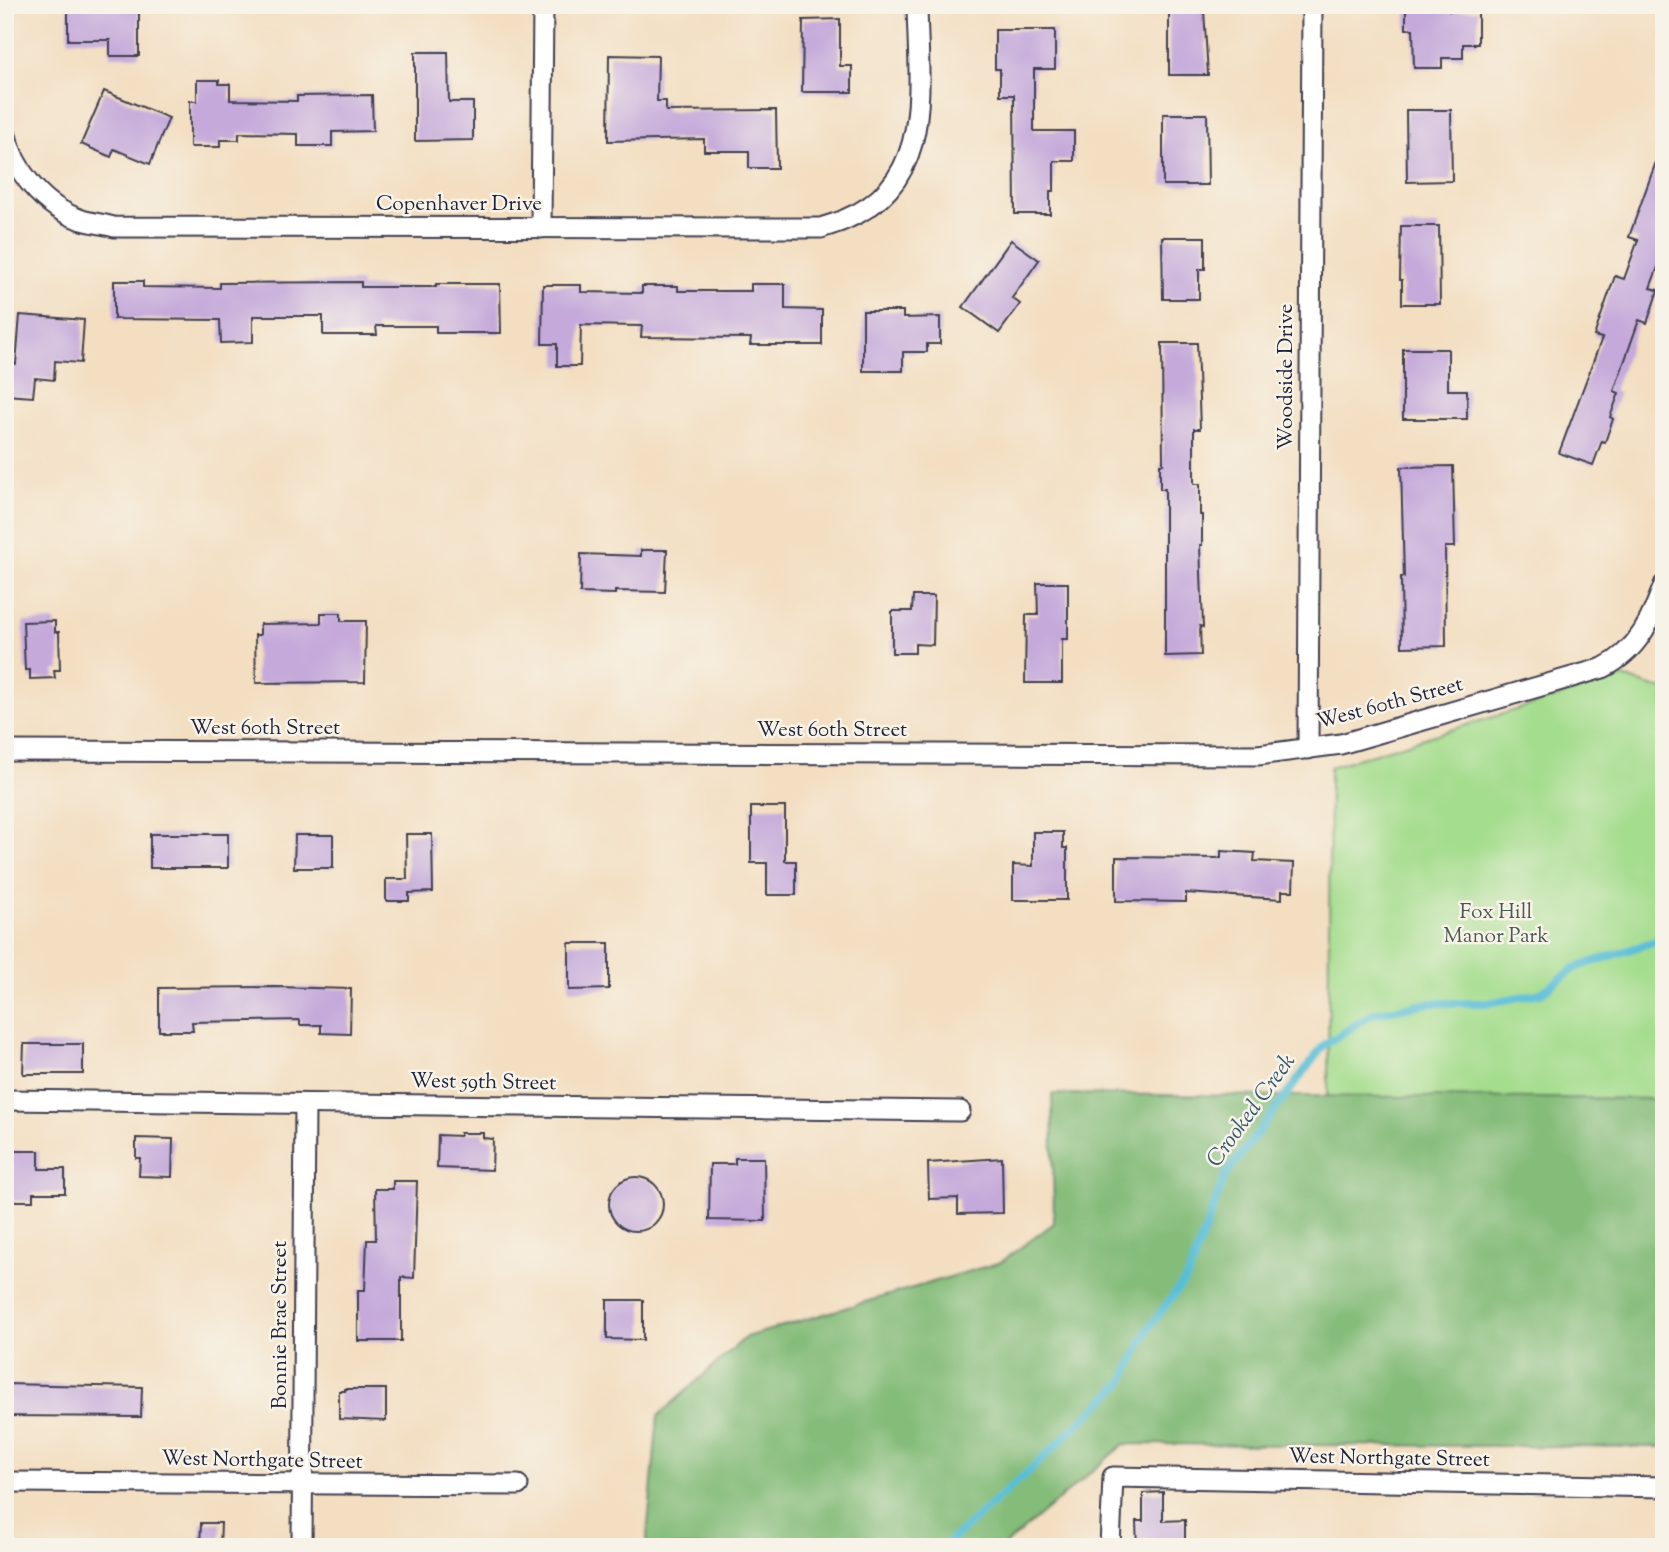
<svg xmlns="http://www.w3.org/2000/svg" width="1669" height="1552" font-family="'Sorts Mill Goudy',serif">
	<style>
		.green { fill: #a5dd8e; stroke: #648064; stroke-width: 2 }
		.forest { fill: #84bc79; stroke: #536f5a; stroke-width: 2 }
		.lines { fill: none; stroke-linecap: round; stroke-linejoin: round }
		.stream { stroke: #58bed6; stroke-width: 8 }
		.building { fill: #c4a9da }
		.street-casing { stroke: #413e4f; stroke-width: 23 }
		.street { stroke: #fff; stroke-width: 19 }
		.labels { text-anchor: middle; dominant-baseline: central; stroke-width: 5; stroke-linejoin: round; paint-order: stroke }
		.street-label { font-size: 21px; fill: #22223b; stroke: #f7f3e8 }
		.park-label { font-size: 21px; fill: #495a54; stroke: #f7f3e8 }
		.water-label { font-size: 23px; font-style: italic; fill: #355971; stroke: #f7f3e8 }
	</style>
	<rect width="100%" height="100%" fill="#f7f3e8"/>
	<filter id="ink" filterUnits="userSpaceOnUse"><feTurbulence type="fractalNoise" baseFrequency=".0143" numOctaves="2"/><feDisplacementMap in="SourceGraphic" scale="14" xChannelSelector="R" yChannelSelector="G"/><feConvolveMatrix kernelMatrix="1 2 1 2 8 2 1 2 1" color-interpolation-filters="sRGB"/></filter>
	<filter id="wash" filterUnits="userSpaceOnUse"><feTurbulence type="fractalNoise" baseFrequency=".00686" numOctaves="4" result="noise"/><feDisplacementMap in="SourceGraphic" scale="28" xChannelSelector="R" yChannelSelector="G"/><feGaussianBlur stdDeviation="1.57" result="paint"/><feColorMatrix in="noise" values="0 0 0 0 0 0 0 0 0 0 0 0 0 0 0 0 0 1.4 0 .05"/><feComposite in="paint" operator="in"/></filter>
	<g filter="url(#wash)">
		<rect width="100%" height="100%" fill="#f3dec1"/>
		<!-- green -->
		<polygon class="green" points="1623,677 1664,690 1664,1099 1328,1097 1330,767"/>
		<!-- forest -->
		<polygon class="forest" points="1052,1094 1664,1099 1664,1447 1124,1444 1003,1547 646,1547 658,1416 746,1337 1001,1262 1054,1223"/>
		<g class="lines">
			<!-- stream -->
			<polyline class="stream" points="943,1547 1029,1471 1123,1382 1148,1329 1188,1276 1225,1176 1324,1045 1374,1013 1430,1003 1488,1003 1541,993 1575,968 1664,938"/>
		</g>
		<g id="blocks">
			<!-- building -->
			<g class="building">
				<polygon points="1169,5 1199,5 1199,10 1204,10 1208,75 1169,75"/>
				<polygon points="1406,5 1449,5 1449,11 1478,10 1478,44 1463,44 1463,58 1442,58 1442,68 1414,68 1413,29 1406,29"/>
				<polygon points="68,7 139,7 139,56 110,56 110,40 68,40"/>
				<polygon points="840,19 840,66 852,66 852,92 802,92 803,20"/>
				<polygon points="995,30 1055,30 1055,69 1034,69 1034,131 1074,131 1074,161 1054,161 1054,191 1050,191 1050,214 1015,214 1014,95 1000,95 1000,69 995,69"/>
				<polygon points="415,52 448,52 449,102 473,102 473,140 415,141"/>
				<polygon points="609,55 658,56 657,101 666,101 666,111 776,110 777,168 749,168 749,151 704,151 704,139 608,141"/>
				<polygon points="197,80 219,80 219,84 230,84 230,100 297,101 297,96 372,95 373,131 332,132 332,146 298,146 298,134 239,133 239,140 220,140 220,147 190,147 190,101 197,101"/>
				<polygon points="104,91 169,118 150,164 114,149 111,157 81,144"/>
				<polygon points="1406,110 1451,110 1452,181 1407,182"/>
				<polygon points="1163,114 1207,114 1208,185 1163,185"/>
				<polygon points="1661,148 1664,149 1664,251 1650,288 1658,290 1647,323 1639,320 1614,391 1619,393 1610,417 1613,419 1605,442 1602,441 1593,465 1559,453 1602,338 1594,336 1615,276 1624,279 1638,240 1629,237 1630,234"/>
				<polygon points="1401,226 1439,226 1440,304 1402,304 1402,280 1400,280"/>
				<polygon points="1162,237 1205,237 1205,269 1199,269 1199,299 1163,299"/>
				<polygon points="1011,240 1039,260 1012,298 1020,304 999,333 963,307"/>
				<polygon points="114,281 143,281 143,287 220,288 220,283 361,282 361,287 436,287 436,284 500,284 501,333 436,333 436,326 376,326 377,335 323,335 323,316 253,316 253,342 221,343 220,320 114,319"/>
				<polygon points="751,284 785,284 785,309 822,310 822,345 750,345 751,338 641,337 642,326 581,325 580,366 557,366 557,344 542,344 543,285 581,285 581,292 642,293 642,286 678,286 678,291 751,291"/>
				<polygon points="863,311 903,311 903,318 940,317 940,344 927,344 927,352 903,352 903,371 863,371"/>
				<polygon points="20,315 84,320 81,363 55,361 54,380 35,378 33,397 5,395 5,363 16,364"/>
				<polygon points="1162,343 1197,343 1200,429 1194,429 1194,484 1200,484 1200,515 1202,515 1202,545 1200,545 1203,627 1200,626 1201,655 1165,656 1165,489 1160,489 1160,464 1163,464"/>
				<polygon points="1403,349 1448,349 1448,390 1467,390 1467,419 1403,419"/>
				<polygon points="1453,466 1455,547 1445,547 1446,646 1402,647 1401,577 1404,577 1401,467"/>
				<polygon points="641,550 667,550 665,592 615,591 615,594 580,593 581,554 641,556"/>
				<polygon points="1037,583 1068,583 1068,639 1062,639 1062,683 1025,683 1026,615 1038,615"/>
				<polygon points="913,596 934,596 933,645 915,644 915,653 892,653 892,611 912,611"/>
				<polygon points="321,613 341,613 341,621 366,621 365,682 256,683 255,635 260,635 260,624 321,623"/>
				<polygon points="55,621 55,632 59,632 60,670 54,670 55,678 30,679 30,670 25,670 23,622"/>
				<polygon points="751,807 785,807 785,861 796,861 796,895 767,895 767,863 751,863"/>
				<polygon points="1033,832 1063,832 1063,848 1067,848 1067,900 1013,900 1013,865 1033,866"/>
				<rect x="150" y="834" width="78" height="34"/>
				<polygon points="406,834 432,834 433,892 409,893 409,901 386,901 386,879 407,879"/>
				<polygon points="295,835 333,835 333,868 294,868"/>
				<polygon points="1221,851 1255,853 1254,861 1294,863 1293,891 1282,891 1282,899 1186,893 1186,902 1116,901 1116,857 1221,858"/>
				<polygon points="569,943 609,943 609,989 569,990"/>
				<polygon points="276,987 351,989 350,1034 321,1033 321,1025 300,1025 300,1020 192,1022 193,1031 159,1031 159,988"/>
				<polygon points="24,1044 83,1044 83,1074 23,1074"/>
				<polygon points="460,1133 483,1133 483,1138 493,1139 492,1170 437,1168 438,1135 460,1136"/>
				<polygon points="136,1138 173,1139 172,1177 139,1176 140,1158 136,1158"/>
				<polygon points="5,1151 39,1151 39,1169 65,1169 65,1193 33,1193 33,1201 5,1201"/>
				<polygon points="735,1158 764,1158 765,1221 709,1220 710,1164 735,1164"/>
				<polygon points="1002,1158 1003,1213 958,1214 958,1198 929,1199 928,1163"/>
				<circle cx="636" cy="1204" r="27"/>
				<polygon points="393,1181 417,1181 414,1278 401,1277 401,1341 358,1341 358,1290 365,1290 367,1240 376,1240 375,1189 393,1189"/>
				<polygon points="607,1300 643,1300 643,1340 607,1339"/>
				<polygon points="5,1384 142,1387 141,1417 5,1416"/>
				<polygon points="345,1389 386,1389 386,1421 339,1419 339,1391 345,1391"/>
				<polygon points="1163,1492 1163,1521 1185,1520 1185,1547 1137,1547 1136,1521 1143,1521 1143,1493"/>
				<polygon points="201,1523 221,1523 220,1547 200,1547"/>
			</g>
		</g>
	</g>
	<g filter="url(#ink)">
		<use href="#blocks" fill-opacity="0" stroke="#413e4f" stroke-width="2"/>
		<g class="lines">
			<defs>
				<g id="street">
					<path d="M5,132C14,171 43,207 82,220C92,223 104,224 114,227L821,228C829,225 838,223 846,219C936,182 918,83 917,5"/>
					<polyline points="541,228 543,5"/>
					<polyline points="1308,749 1312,5"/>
					<path d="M5,751L1258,755L1341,744L1603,668C1639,650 1651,620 1664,585"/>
					<polyline points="5,1100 960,1111"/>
					<polyline points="5,1482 518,1485"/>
					<polyline points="302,1547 305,1104"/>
					<polyline points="1110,1547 1113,1477 1664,1487"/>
				</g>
			</defs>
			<!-- street casing -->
			<use href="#street" class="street-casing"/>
			<!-- street -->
			<use href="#street" class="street"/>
		</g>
	</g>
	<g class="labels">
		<!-- street labels -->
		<g class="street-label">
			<text x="459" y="205">Copenhaver Drive</text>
			<text transform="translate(1287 377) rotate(-90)">Woodside Drive</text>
			<text transform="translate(1390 704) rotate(-15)">West 60th Street</text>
			<text x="265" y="729">West 60th Street</text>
			<text x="832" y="731">West 60th Street</text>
			<text transform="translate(483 1083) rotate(1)">West 59th Street</text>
			<text transform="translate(281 1325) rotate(-90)">Bonnie Brae Street</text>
			<text transform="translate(1389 1459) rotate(1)">West Northgate Street</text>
			<text transform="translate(262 1461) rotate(1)">West Northgate Street</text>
		</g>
		<!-- park labels -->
		<g class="park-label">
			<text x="1496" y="913">Fox Hill<tspan x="1496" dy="24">Manor Park</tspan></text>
		</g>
		<!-- water labels -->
		<g class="water-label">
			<text transform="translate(1252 1111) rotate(-54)">Crooked Creek</text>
		</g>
	</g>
	<!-- margin -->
	<rect width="1669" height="1552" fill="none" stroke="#f7f3e8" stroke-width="28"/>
</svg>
